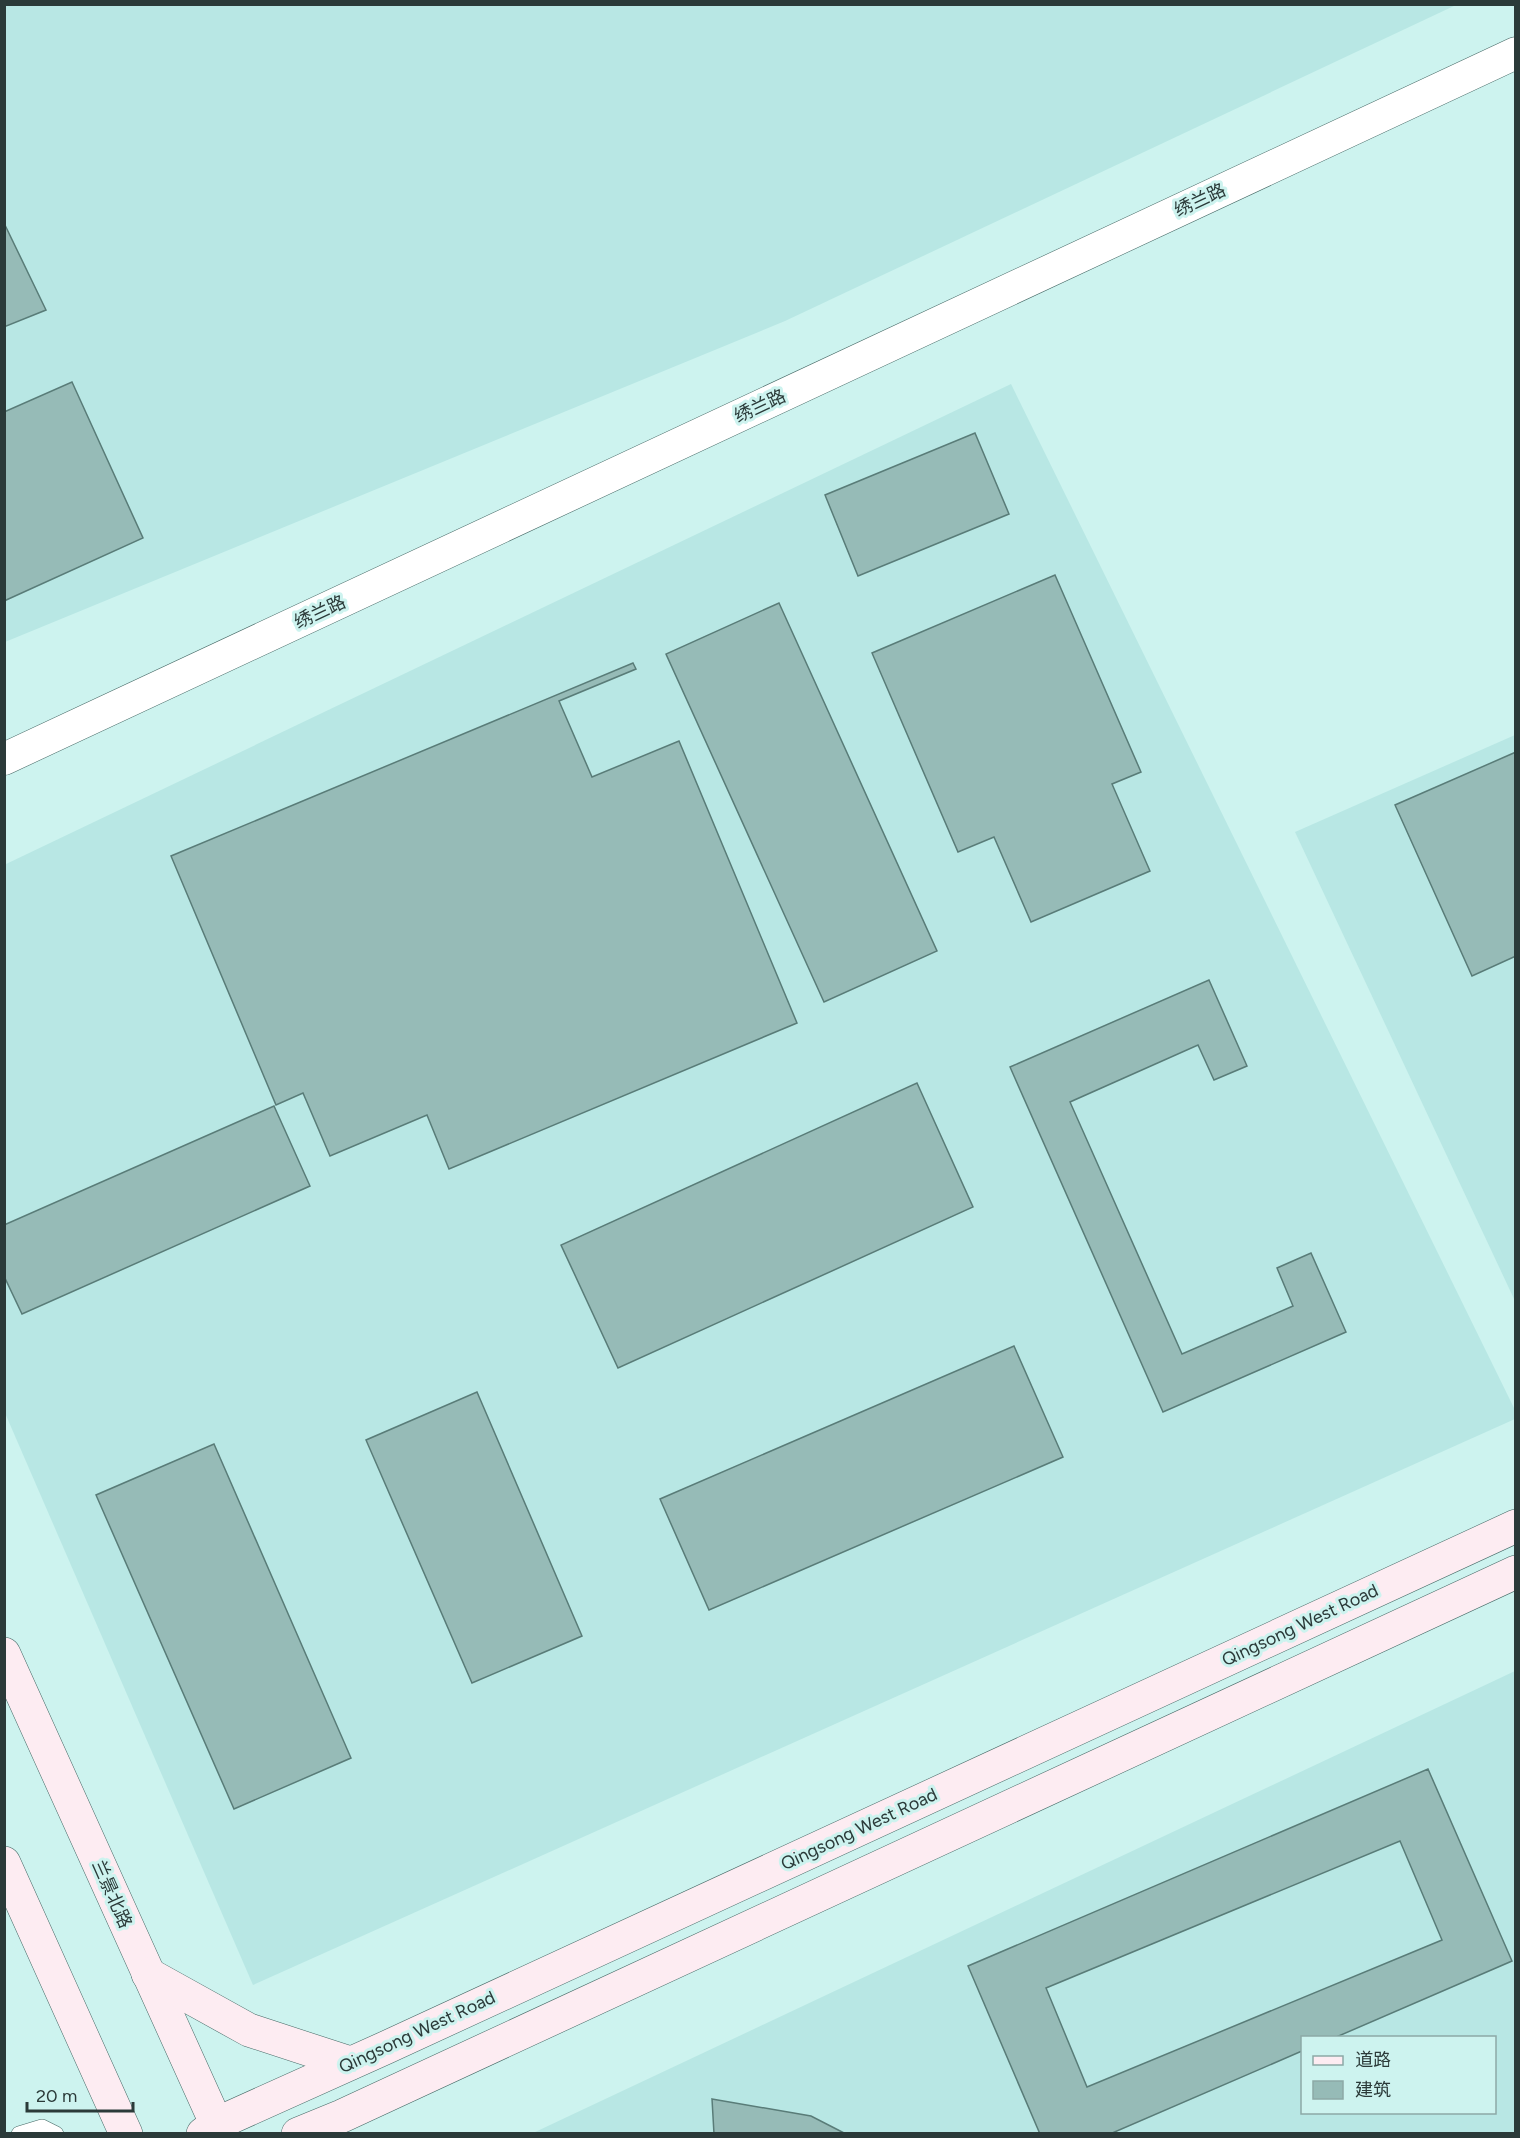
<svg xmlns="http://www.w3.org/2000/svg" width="1520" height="2138" font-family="Figtree,'Noto Sans SC',sans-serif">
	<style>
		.built { fill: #b8e7e4; fill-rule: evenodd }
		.building { fill: #96bbb7; stroke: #597c78; stroke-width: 1.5; fill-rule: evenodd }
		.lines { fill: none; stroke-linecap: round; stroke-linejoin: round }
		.service-casing { stroke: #466966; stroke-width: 16 }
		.minor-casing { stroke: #466966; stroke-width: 33 }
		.secondary-casing { stroke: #466966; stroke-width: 34 }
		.service { stroke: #fff; stroke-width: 15 }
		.minor { stroke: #fff; stroke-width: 32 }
		.secondary { stroke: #fdecf2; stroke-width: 33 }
		.labels { text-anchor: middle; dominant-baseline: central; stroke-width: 6; stroke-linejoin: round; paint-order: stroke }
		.street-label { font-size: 18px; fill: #2b3a39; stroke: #cdf3ef }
	</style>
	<rect width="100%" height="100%" fill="#cdf3ef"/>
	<!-- built -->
	<g class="built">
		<polygon points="5,5 1456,5 785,321 5,642"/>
		<polygon points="1011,384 1515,1410 1515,1419 253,1985 5,1413 4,865"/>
		<polygon points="1515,735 1515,1301 1295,832"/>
		<path d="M1515,1671V2133H533ZM1302,2038H1494V2112H1302Z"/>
	</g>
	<!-- building -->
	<g class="building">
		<polygon points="4,223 46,310 4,327"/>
		<polygon points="72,382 143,538 4,601 4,412"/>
		<polygon points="975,433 1009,514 858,576 825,495"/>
		<polygon points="1055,575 1141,772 1112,784 1150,871 1031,922 994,837 958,852 872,653"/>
		<polygon points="779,603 937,951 824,1002 666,654"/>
		<polygon points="633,663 636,669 559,701 592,777 679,741 797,1023 449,1169 427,1115 330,1156 303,1093 276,1105 171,856"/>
		<polygon points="1516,752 1516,956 1472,976 1395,805"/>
		<polygon points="1209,980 1247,1066 1214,1080 1198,1045 1070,1102 1182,1354 1293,1306 1277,1268 1311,1253 1346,1332 1163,1412 1010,1067"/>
		<polygon points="917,1083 973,1207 618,1368 561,1245"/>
		<polygon points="274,1106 310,1186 22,1314 4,1276 4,1225"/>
		<polygon points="1014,1346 1063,1457 709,1610 660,1499"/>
		<polygon points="477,1392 582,1636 472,1683 366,1440"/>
		<polygon points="214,1444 351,1758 234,1809 96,1495"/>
		<path d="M1428,1769L1512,1961L1334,2038H1302V2051L1110,2134H1040L968,1966ZM1400,1841L1442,1940L1087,2087L1046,1988Z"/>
		<polygon points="712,2099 811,2116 846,2134 714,2134"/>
	</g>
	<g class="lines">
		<defs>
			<polyline id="service" points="19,2134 42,2127 56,2134"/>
			<polyline id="minor" points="4,759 1516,53"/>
			<g id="secondary">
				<polyline points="4,1654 221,2134"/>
				<polyline points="4,1863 126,2134"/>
				<polyline points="148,1974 249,2030 350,2063"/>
				<polyline points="203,2134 216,2124 385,2048 1516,1526"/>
				<polyline points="298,2134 342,2116 1516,1572"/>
			</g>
		</defs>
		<!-- service casing -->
		<use href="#service" class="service-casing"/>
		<!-- minor casing -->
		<use href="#minor" class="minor-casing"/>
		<!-- secondary casing -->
		<use href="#secondary" class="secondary-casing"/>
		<!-- service -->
		<use href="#service" class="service"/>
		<!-- minor -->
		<use href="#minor" class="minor"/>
		<!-- secondary -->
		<use href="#secondary" class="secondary"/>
	</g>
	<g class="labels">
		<!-- street labels -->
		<g class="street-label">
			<text transform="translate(1200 200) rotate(-25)">绣兰路</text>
			<text transform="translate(760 406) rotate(-25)">绣兰路</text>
			<text transform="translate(320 612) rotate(-25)">绣兰路</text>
			<text transform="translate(1300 1625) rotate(-25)">Qingsong West Road</text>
			<text transform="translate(859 1829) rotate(-25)">Qingsong West Road</text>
			<text transform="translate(112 1894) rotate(66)">兰景北路</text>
			<text transform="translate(417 2032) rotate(-25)">Qingsong West Road</text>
		</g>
	</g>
	<!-- border -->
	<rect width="1520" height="2138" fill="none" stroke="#2b3a39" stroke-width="12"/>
	<!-- legend -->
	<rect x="1301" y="2036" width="195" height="78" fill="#cdf3ef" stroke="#8ca9a6" stroke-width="1.5"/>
	<rect x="1313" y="2056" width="30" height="9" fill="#fdecf2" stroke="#8ca9a6" stroke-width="1.5"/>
	<text x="1355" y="2066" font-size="18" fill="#2b3a39">道路</text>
	<rect x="1313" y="2081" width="30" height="18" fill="#96bbb7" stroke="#8ca9a6" stroke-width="1.5"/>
	<text x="1355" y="2096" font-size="18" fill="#2b3a39">建筑</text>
	<!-- scale -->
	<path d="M27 2102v9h106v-9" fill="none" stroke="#2b3a39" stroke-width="3"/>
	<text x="36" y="2102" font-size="18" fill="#2b3a39" stroke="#cdf3ef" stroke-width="4.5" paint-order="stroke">20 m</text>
</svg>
